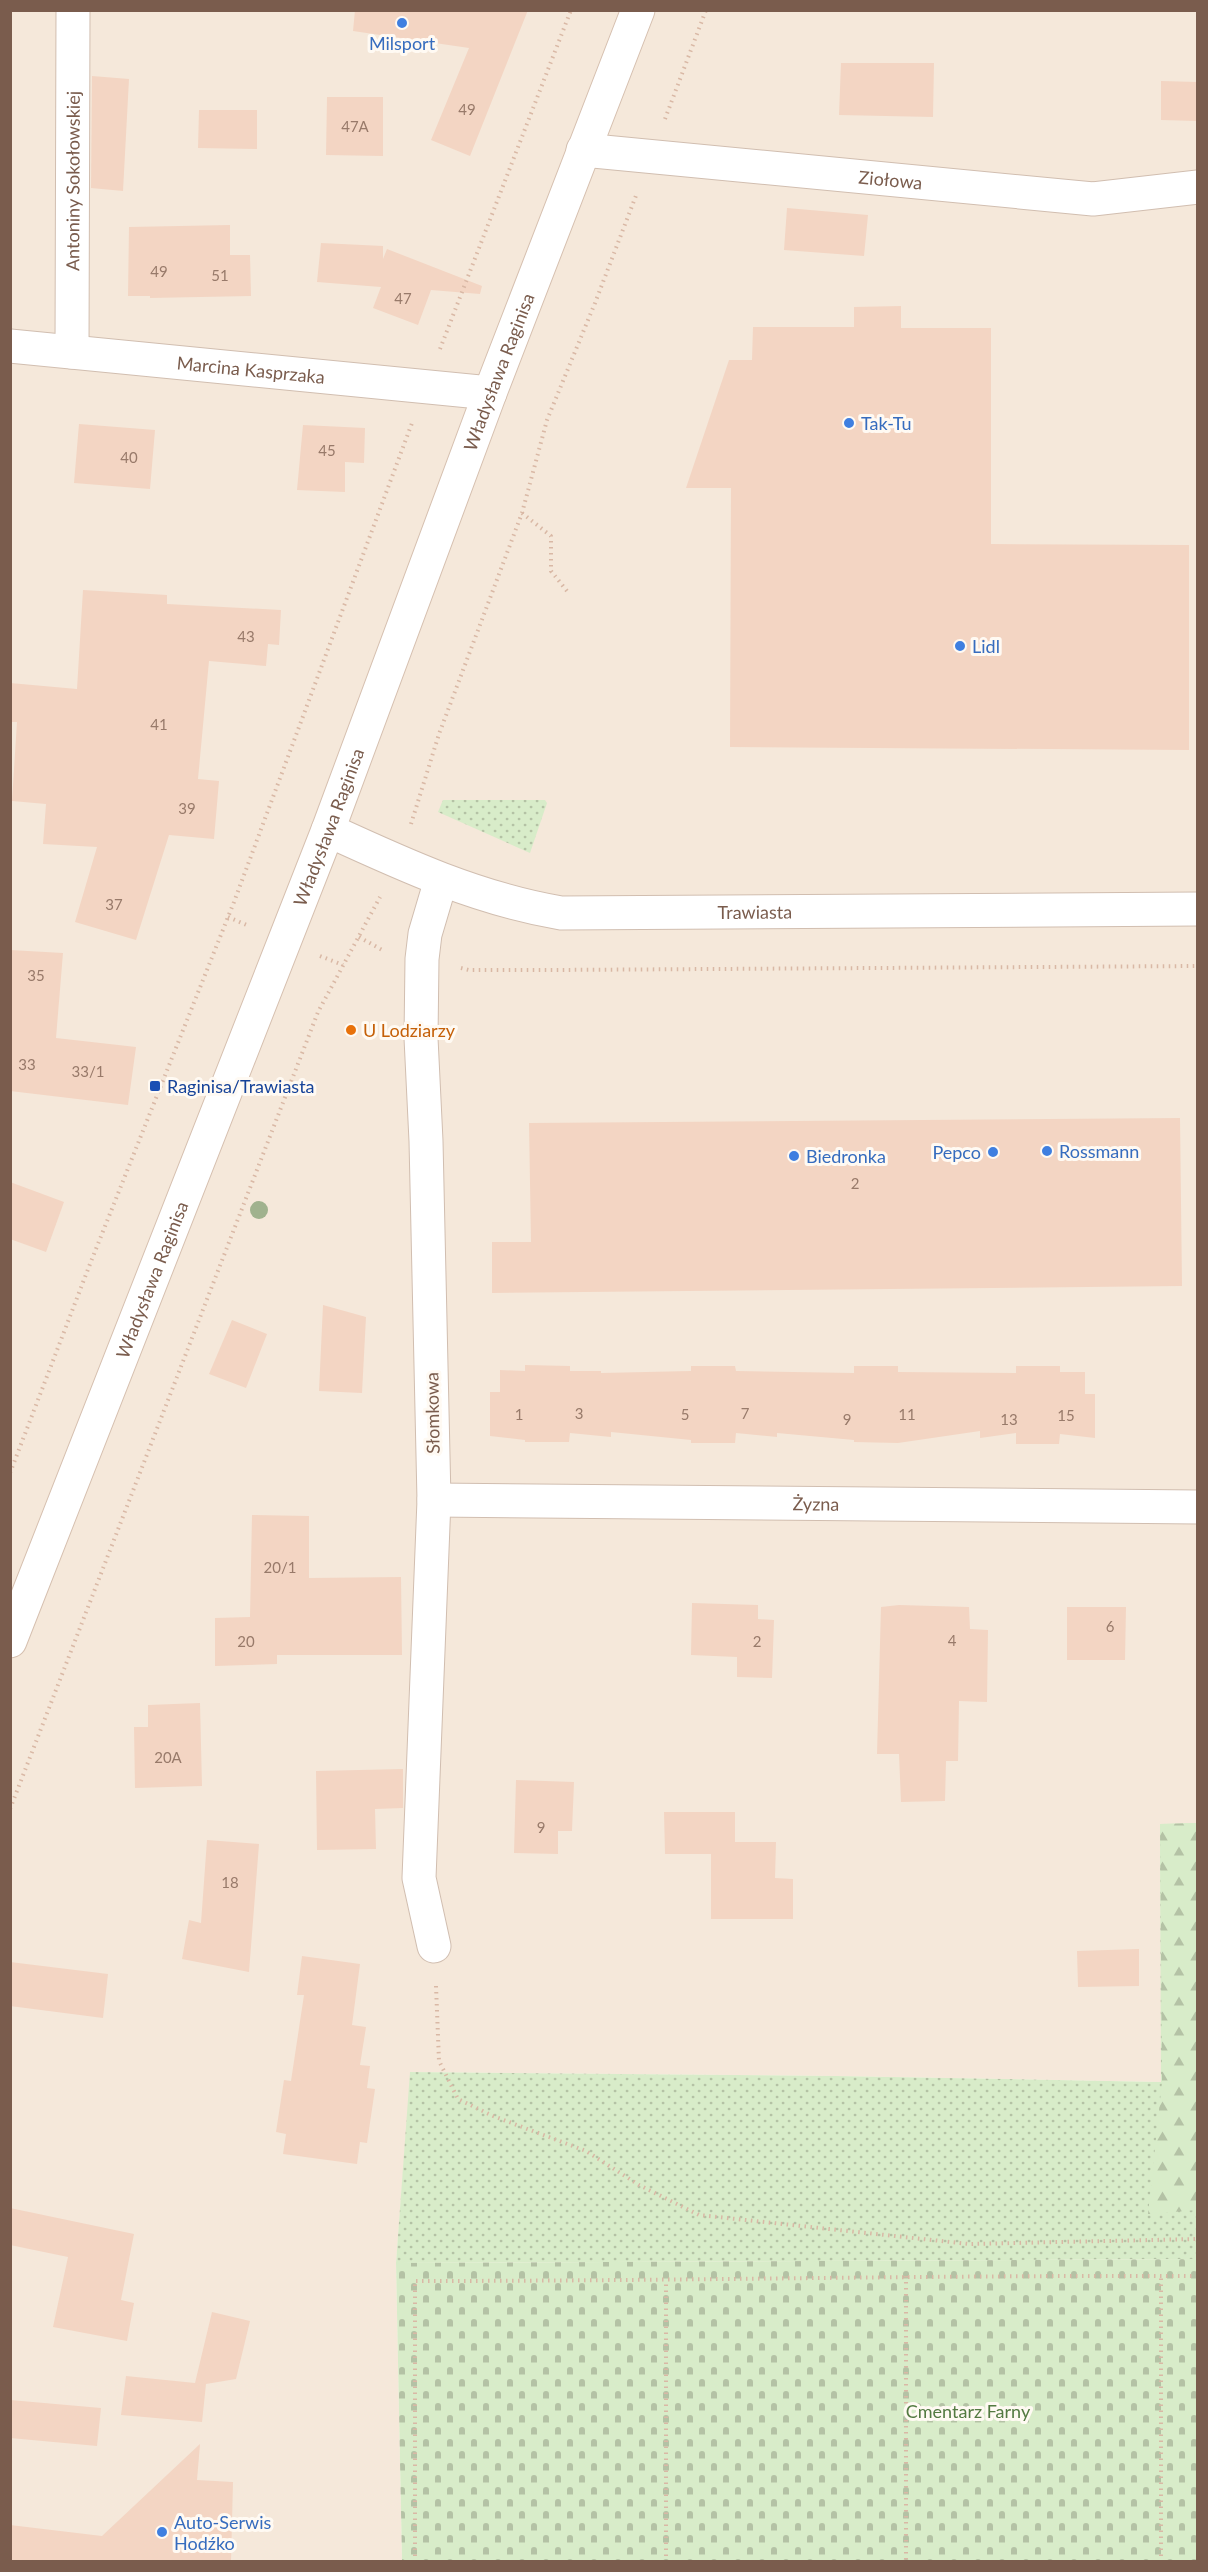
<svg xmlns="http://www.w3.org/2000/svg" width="1208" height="2572" font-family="Lato,sans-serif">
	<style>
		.residential { fill: #f5e8da }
		.grass { fill: url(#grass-dots) }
		.forest { fill: url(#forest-firs) }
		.cemetery { fill: url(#cemetery-stones) }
		.building { fill: #f3d5c3 }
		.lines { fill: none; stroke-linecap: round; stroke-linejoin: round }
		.street-casing { stroke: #d1beb0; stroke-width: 35 }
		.secondary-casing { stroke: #d6c0b0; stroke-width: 35 }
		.path { stroke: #d9b8a5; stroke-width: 4; stroke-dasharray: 1.5 4.5; stroke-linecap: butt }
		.street { stroke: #fff; stroke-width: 33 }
		.secondary { stroke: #fff; stroke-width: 33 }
		.tree { fill: #a0b28e }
		.shop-dot { fill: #3f7fe0; stroke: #fffaf3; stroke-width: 2 }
		.food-dot { fill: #e8710a; stroke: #fffaf3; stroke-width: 2 }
		.transit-dot { fill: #1a4fb4; stroke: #fffaf3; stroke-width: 2 }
		.labels { text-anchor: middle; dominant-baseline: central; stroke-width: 6; stroke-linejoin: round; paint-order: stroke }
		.number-label { font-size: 15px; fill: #987a6a }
		.shop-label { font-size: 18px; fill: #366cbe; stroke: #fffaf3; text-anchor: start }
		.street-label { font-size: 18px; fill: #7a5c4d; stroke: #fffaf3 }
		.food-label { font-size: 18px; fill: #c56008; stroke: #fffaf3; text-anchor: start }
		.transit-label { font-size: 18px; fill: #164399; stroke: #fffaf3; text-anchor: start }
		.park-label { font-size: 18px; fill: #537a41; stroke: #fffaf3 }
	</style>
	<defs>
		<pattern id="grass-dots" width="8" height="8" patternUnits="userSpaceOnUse" patternTransform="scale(1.5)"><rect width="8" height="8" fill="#d8ecc9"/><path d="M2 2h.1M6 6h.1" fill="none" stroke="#b4c2a5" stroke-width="1.8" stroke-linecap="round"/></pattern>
		<pattern id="forest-firs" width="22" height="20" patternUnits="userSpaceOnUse" patternTransform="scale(1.5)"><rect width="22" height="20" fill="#d8ecc9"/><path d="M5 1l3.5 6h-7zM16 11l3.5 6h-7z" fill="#b4c2a5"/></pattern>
		<pattern id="cemetery-stones" width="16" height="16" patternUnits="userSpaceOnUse" patternTransform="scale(1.5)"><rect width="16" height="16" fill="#d8ecc9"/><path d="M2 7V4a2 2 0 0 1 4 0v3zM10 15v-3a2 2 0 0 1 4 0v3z" fill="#b4c2a5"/></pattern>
	</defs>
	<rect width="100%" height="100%" fill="#fdf6ec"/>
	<!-- residential -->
	<polygon class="residential" points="11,11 1197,11 1198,1824 1160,1825 1162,2082 836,2076 411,2072 396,2263 402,2561 11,2562"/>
	<!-- grass -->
	<g class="grass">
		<polygon points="443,800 545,800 547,803 530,853 438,812"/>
		<polygon points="1197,1823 1197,2259 396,2263 410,2072 836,2076 1161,2082 1160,1824"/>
	</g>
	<!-- forest -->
	<polygon class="forest" points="1197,1823 1197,2210 1148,2214 1162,2082 1160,1824"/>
	<!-- cemetery -->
	<polygon class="cemetery" points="1197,2259 1197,2561 402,2561 396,2263"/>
	<!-- building -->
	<g class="building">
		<polygon points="355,10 528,10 470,156 431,140 469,48 353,31"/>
		<polygon points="841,63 934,63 933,117 839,115"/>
		<polygon points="92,76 129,79 123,191 91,188"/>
		<polygon points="1161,81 1197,82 1197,121 1161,120"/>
		<polygon points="327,97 383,97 383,156 326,155"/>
		<polygon points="199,110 257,110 257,149 198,148"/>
		<polygon points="787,208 868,215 864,256 784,250"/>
		<polygon points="230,225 230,255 250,255 251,296 150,298 150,296 128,296 129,227"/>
		<polygon points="321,243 383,246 383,259 387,249 482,286 480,294 431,290 418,325 373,308 381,287 317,282"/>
		<polygon points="901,306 901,328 991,328 991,544 1189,545 1189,750 730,747 731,488 686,488 729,360 752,360 753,327 854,327 854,307"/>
		<polygon points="79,424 155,430 150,489 74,483"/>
		<polygon points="303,425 365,428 364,463 345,462 345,492 297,490"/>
		<polygon points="83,590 167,595 167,604 281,610 279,645 268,644 266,666 209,661 198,779 219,781 214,839 169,835 136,940 75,922 97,847 43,844 46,804 12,801 17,722 10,722 10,683 77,689"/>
		<polygon points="10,950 63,953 56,1038 136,1047 128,1105 10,1091"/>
		<polygon points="1180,1118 1182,1286 492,1293 492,1242 531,1242 529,1123"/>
		<polygon points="10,1182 64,1202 46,1252 10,1239"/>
		<polygon points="323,1305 366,1317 362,1393 319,1391"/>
		<polygon points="232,1320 267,1334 246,1388 209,1374"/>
		<polygon points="525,1365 570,1366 570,1371 601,1371 601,1373 691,1371 691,1366 735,1366 736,1371 854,1373 854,1366 898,1366 898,1372 1016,1373 1016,1366 1060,1366 1060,1372 1085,1372 1085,1394 1095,1394 1095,1438 1060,1434 1059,1444 1016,1444 1016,1433 980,1438 980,1431 898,1443 854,1442 854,1440 777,1433 777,1437 736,1433 735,1443 691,1443 691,1440 611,1432 611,1437 570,1433 569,1442 525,1442 525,1440 490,1436 490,1392 500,1392 500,1370 525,1371"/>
		<polygon points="252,1515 309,1516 309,1578 401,1577 402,1655 277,1655 277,1664 215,1666 215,1618 250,1617"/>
		<polygon points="692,1603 758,1605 758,1619 774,1620 772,1678 737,1677 737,1657 691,1655"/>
		<polygon points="899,1605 969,1607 970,1629 988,1630 987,1702 959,1701 958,1761 946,1761 945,1801 901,1802 899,1754 877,1754 881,1607"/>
		<polygon points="1067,1607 1126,1607 1125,1660 1067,1660"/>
		<polygon points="200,1703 202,1786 135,1788 134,1727 148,1727 148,1705"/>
		<polygon points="403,1769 403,1808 375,1809 376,1849 317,1850 316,1771"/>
		<polygon points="516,1780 574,1782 572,1831 558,1831 558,1854 514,1853"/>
		<polygon points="664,1812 735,1812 735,1842 776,1842 775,1878 793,1879 793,1919 711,1919 711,1854 665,1854"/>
		<polygon points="207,1840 259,1844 249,1972 182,1959 189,1920 201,1923"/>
		<polygon points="1139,1949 1139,1986 1078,1987 1077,1951"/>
		<polygon points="302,1956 360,1964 352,2025 366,2027 360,2065 370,2066 367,2088 375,2089 367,2143 360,2142 357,2164 283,2154 286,2134 276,2132 284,2080 291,2081 304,1995 297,1995"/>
		<polygon points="10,1962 108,1974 103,2018 10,2006"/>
		<polygon points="10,2208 134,2234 121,2300 134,2303 127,2341 53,2327 68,2257 10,2245"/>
		<polygon points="212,2312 250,2321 236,2379 206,2384 202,2422 121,2415 126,2376 195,2383"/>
		<polygon points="10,2400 101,2408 97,2446 10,2438"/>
		<polygon points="200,2444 197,2480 233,2482 231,2562 10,2562 10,2525 102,2536"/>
	</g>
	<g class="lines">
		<defs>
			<g id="street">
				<path id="s1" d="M583,150L1093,199L1198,187"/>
				<path id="s2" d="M10,346L490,393"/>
				<path id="s3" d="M72,352L73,10"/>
				<path id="s4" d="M328,830C404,865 478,899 561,913L1198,909"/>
				<path id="s5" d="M434,1500L1198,1507"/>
				<polyline points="434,1946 419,1878 434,1500 426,1141 421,1038 422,959 425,934 441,880"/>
			</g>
			<g id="secondary">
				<path id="s6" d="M10,1641L328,830L490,393L638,10"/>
			</g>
		</defs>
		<!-- street casing -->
		<use href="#street" class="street-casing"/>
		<!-- secondary casing -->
		<use href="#secondary" class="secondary-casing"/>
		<!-- path -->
		<g class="path">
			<polyline points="665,119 706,10"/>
			<polyline points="440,349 571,10"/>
			<polyline points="522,513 551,536 551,571 567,591"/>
			<polyline points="411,824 439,734 522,513 547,420 595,303 637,193"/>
			<polyline points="228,917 249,926"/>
			<polyline points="359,937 384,951"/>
			<polyline points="320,956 343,965"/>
			<polyline points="461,968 469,970 552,970 1198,966"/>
			<polyline points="10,1473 90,1264 234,902 412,423"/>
			<polyline points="10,1809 318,1012 380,897"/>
			<polyline points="436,1986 439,2061 458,2099 493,2116 586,2151 639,2185 699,2215 969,2244 1198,2239"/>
			<polyline points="906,2276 906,2562"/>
			<path d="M415,2562V2281C676,2281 937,2275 1198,2276"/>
			<polyline points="666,2562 666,2281"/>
			<polyline points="1161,2562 1161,2276"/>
		</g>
		<!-- street -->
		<use href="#street" class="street"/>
		<!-- secondary -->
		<use href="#secondary" class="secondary"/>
	</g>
	<!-- trees -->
	<circle class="tree" cx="259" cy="1210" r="9"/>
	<!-- markers -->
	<g class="shop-dot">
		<circle cx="402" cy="23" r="6"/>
		<circle cx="849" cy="423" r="6"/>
		<circle cx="960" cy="646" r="6"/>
		<circle cx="1047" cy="1151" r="6"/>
		<circle cx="993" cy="1152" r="6"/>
		<circle cx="794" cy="1156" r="6"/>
		<circle cx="162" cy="2532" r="6"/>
	</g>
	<circle class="food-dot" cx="351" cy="1030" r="6"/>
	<rect class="transit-dot" x="149" y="1080" width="12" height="12" rx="3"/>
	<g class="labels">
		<!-- number labels -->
		<g class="number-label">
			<text x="467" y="109">49</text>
			<text x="355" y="126">47A</text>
			<text x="159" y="271">49</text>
			<text x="220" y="275">51</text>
			<text x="403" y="298">47</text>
			<text x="327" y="450">45</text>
			<text x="129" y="457">40</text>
			<text x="246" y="636">43</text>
			<text x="159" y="724">41</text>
			<text x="187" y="808">39</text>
			<text x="114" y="904">37</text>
			<text x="36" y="975">35</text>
			<text x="27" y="1064">33</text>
			<text x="88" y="1071">33/1</text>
			<text x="855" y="1183">2</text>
			<text x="579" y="1413">3</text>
			<text x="745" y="1413">7</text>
			<text x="519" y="1414">1</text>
			<text x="685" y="1414">5</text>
			<text x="907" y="1414">11</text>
			<text x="1066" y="1415">15</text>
			<text x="847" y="1419">9</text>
			<text x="1009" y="1419">13</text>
			<text x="280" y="1567">20/1</text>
			<text x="1110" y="1626">6</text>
			<text x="952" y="1640">4</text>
			<text x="246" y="1641">20</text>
			<text x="757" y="1641">2</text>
			<text x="168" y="1757">20A</text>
			<text x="541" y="1827">9</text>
			<text x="230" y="1882">18</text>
		</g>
		<!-- shop labels -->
		<g class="shop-label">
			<text x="402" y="43" text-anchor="middle">Milsport</text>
			<text x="861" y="423">Tak-Tu</text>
			<text x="972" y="646">Lidl</text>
			<text x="1059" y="1151">Rossmann</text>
			<text x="981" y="1152" text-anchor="end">Pepco</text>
			<text x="806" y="1156">Biedronka</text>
			<text x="174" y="2522">Auto-Serwis<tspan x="174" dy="21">Hodźko</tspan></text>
		</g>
		<!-- street labels -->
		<g class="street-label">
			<text stroke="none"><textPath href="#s1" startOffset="309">Ziołowa</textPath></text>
			<text stroke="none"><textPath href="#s3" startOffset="171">Antoniny Sokołowskiej</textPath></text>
			<text stroke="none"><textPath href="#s2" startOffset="242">Marcina Kasprzaka</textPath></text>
			<text stroke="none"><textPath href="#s6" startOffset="1360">Władysława Raginisa</textPath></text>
			<text stroke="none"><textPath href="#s6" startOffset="874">Władysława Raginisa</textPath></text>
			<text stroke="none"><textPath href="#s4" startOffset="442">Trawiasta</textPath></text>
			<text stroke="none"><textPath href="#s6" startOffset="388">Władysława Raginisa</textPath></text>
			<text transform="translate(432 1413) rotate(-91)">Słomkowa</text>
			<text stroke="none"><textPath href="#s5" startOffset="382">Żyzna</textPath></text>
		</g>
		<!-- food labels -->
		<g class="food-label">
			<text x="363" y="1030">U Lodziarzy</text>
		</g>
		<!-- transit labels -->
		<g class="transit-label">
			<text x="167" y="1086">Raginisa/Trawiasta</text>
		</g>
		<!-- park labels -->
		<g class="park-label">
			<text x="968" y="2411">Cmentarz Farny</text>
		</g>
	</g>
	<!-- border -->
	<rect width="1208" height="2572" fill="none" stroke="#7a5c4d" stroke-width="24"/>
</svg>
